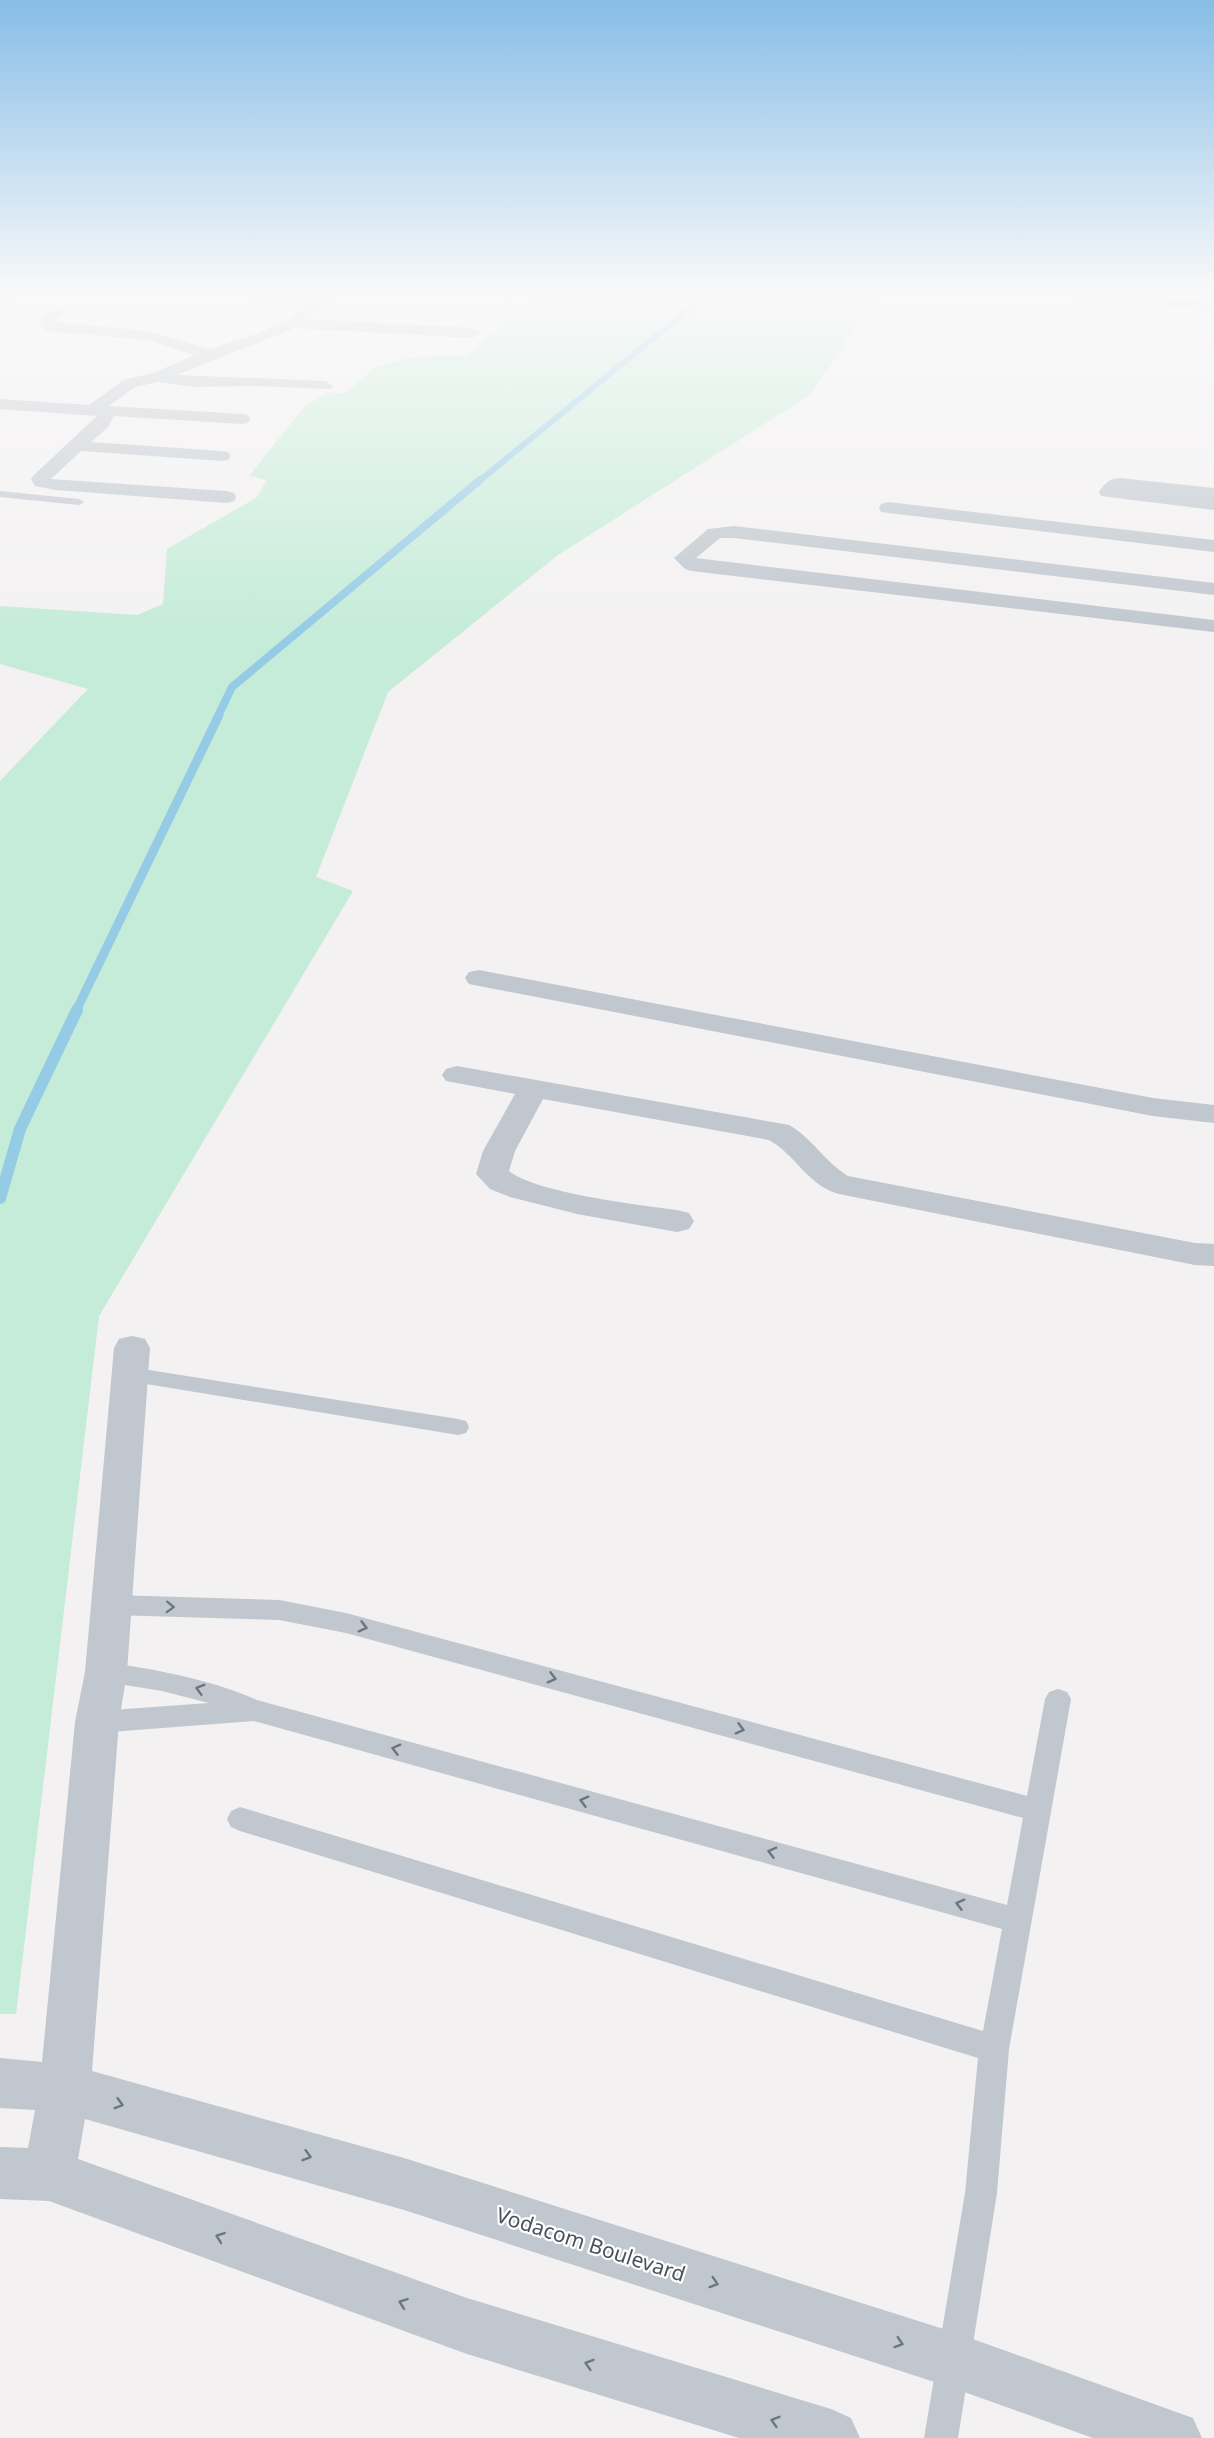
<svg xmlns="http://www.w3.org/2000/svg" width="1214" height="2438" font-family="'Noto Sans',sans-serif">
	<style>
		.green { fill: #c4ecd8 }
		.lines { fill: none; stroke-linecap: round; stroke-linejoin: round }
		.stream-far3 { stroke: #95cbe5; stroke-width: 6 }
		.stream-far2 { stroke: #95cbe5; stroke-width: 8 }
		.stream-far1 { stroke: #95cbe5; stroke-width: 9 }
		.stream { stroke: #95cbe5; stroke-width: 12 }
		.service { fill: #c0c7ce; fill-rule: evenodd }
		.minor { fill: #c0c7ce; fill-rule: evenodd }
		.secondary { fill: #c1c7d3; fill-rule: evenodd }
		.oneway { stroke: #6d757f }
		.labels { text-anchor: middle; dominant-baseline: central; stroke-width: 4.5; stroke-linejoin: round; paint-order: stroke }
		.near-street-label { font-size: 21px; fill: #4a525d; stroke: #fff }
	</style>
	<rect width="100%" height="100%" fill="#f3f1f1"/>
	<!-- green -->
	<polygon class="green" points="542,295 877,295 811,394 558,555 388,692 316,877 353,891 99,1316 16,2014 0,2014 0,781 88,689 0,664 0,606 137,615 163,604 167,549 256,498 267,480 249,476 304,407 328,392 344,394 373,369 410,357 466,355"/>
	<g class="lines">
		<!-- stream-far3 -->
		<polyline class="stream-far3" points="478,482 706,295"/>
		<!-- stream-far2 -->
		<polyline class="stream-far2" points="218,716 232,687 480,480"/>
		<!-- stream-far1 -->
		<polyline class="stream-far1" points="76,1011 219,715"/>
		<!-- stream -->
		<polyline class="stream" points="0,1198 20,1129 77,1010"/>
		<!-- service -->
		<g class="service">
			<polygon points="0,491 79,499 84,502 79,505 0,497"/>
			<polygon points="130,1367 458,1419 466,1421 469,1427 466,1433 458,1435 122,1380 119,1375 122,1370"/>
			<path d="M112,1595L279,1600L346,1613L1027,1796L1045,1699L1049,1692L1058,1689L1067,1692L1071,1699L1009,2049L997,2193L958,2438H924L965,2193L978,2058L240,1831L231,1827L227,1819L231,1811L240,1807L983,2031L1002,1929L254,1721L97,1733L88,1730L84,1722L88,1714L97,1711L209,1703L162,1691L106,1682L97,1679L94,1672L97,1665L106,1662C158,1670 209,1679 257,1700L1007,1905L1023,1818L346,1633L279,1620L112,1615L103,1612L100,1605L103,1598Z"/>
		</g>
		<!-- minor -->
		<g class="minor">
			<polygon points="245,295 290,295 319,298 323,295 340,295 308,319 473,328 481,333 473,338 295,328 177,375 325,381 333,386 331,389 251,386 195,387 158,382 135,387 109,406 242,414 248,415 250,419 248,423 242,424 114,416 108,427 91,442 222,451 228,452 231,456 228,460 222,461 81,451 51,479 227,491 234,493 236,497 234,501 227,503 56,490 35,486 31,479 34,475 97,416 0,409 0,399 89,405 124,380 153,373 195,355 147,340 48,331 40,326 42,317 59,306 66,310 55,322 148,331 210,349 257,334 288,320 308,306 252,299"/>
			<polygon points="1075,295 1130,295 1214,303 1214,311 1082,299"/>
			<path d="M1120,478L1214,488V510L1101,496L1099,492C1104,484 1110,478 1120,478Z"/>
			<polygon points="888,502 1214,540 1214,552 881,512 879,508 881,504"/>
			<polygon points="734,526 1214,583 1214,595 734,538 720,538 696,558 1214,620 1214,632 692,571 685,569 674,558 708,529"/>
			<polygon points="479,970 1153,1098 1214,1105 1214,1123 1153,1116 469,984 465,978 469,972"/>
			<path d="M457,1066L789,1125C812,1138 825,1162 848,1176L1195,1243L1214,1244V1266L1195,1265L839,1194C808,1186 796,1155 769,1140L543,1099L515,1151L509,1171C536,1193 640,1205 677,1210L689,1213L694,1221L689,1229L677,1232L577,1214L510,1197L490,1189L476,1174L483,1151L515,1094L446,1081L442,1075L446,1069Z"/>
			<polygon points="132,1336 145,1339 150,1348 127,1672 119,1722 92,2071 404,2158 953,2332 1193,2418 1202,2438 1093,2438 953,2388 404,2210 85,2119 78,2159 467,2298 831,2409 851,2418 860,2438 739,2438 467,2354 49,2201 0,2199 0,2147 28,2148 35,2110 0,2108 0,2058 42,2062 75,1722 85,1672 114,1348 119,1339"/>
		</g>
		<!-- secondary -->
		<polygon class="secondary" points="0,295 15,295 0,304"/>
	</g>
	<!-- one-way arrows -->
	<defs><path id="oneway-chevron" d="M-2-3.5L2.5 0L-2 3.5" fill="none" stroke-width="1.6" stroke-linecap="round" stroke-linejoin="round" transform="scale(1.5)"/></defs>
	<g class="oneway">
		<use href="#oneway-chevron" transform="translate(170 1607) rotate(2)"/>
		<use href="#oneway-chevron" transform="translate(363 1627) rotate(15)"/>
		<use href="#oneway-chevron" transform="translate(552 1678) rotate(15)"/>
		<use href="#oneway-chevron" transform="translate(200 1689) rotate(-164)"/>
		<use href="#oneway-chevron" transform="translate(740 1729) rotate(15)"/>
		<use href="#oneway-chevron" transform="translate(396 1749) rotate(-165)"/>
		<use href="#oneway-chevron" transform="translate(584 1801) rotate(-165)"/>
		<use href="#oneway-chevron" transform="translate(772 1852) rotate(-165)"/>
		<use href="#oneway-chevron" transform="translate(960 1904) rotate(-165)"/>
		<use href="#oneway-chevron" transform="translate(119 2104) rotate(16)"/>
		<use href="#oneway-chevron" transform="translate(307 2156) rotate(16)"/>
		<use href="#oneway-chevron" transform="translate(220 2237) rotate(-160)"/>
		<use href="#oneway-chevron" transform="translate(714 2283) rotate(18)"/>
		<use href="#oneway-chevron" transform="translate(403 2303) rotate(-160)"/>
		<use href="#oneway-chevron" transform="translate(899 2343) rotate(18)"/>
		<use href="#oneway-chevron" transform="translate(589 2364) rotate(-163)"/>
		<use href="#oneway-chevron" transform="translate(775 2421) rotate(-163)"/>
	</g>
	<!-- sky -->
	<linearGradient id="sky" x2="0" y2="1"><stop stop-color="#87bde7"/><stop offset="0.46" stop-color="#faf9f9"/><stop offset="1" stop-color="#faf9f9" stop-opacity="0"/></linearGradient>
	<rect width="1214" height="636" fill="url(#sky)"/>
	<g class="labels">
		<!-- near-street labels -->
		<g class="near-street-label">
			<text transform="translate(591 2244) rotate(18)">Vodacom Boulevard</text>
		</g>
	</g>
</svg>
